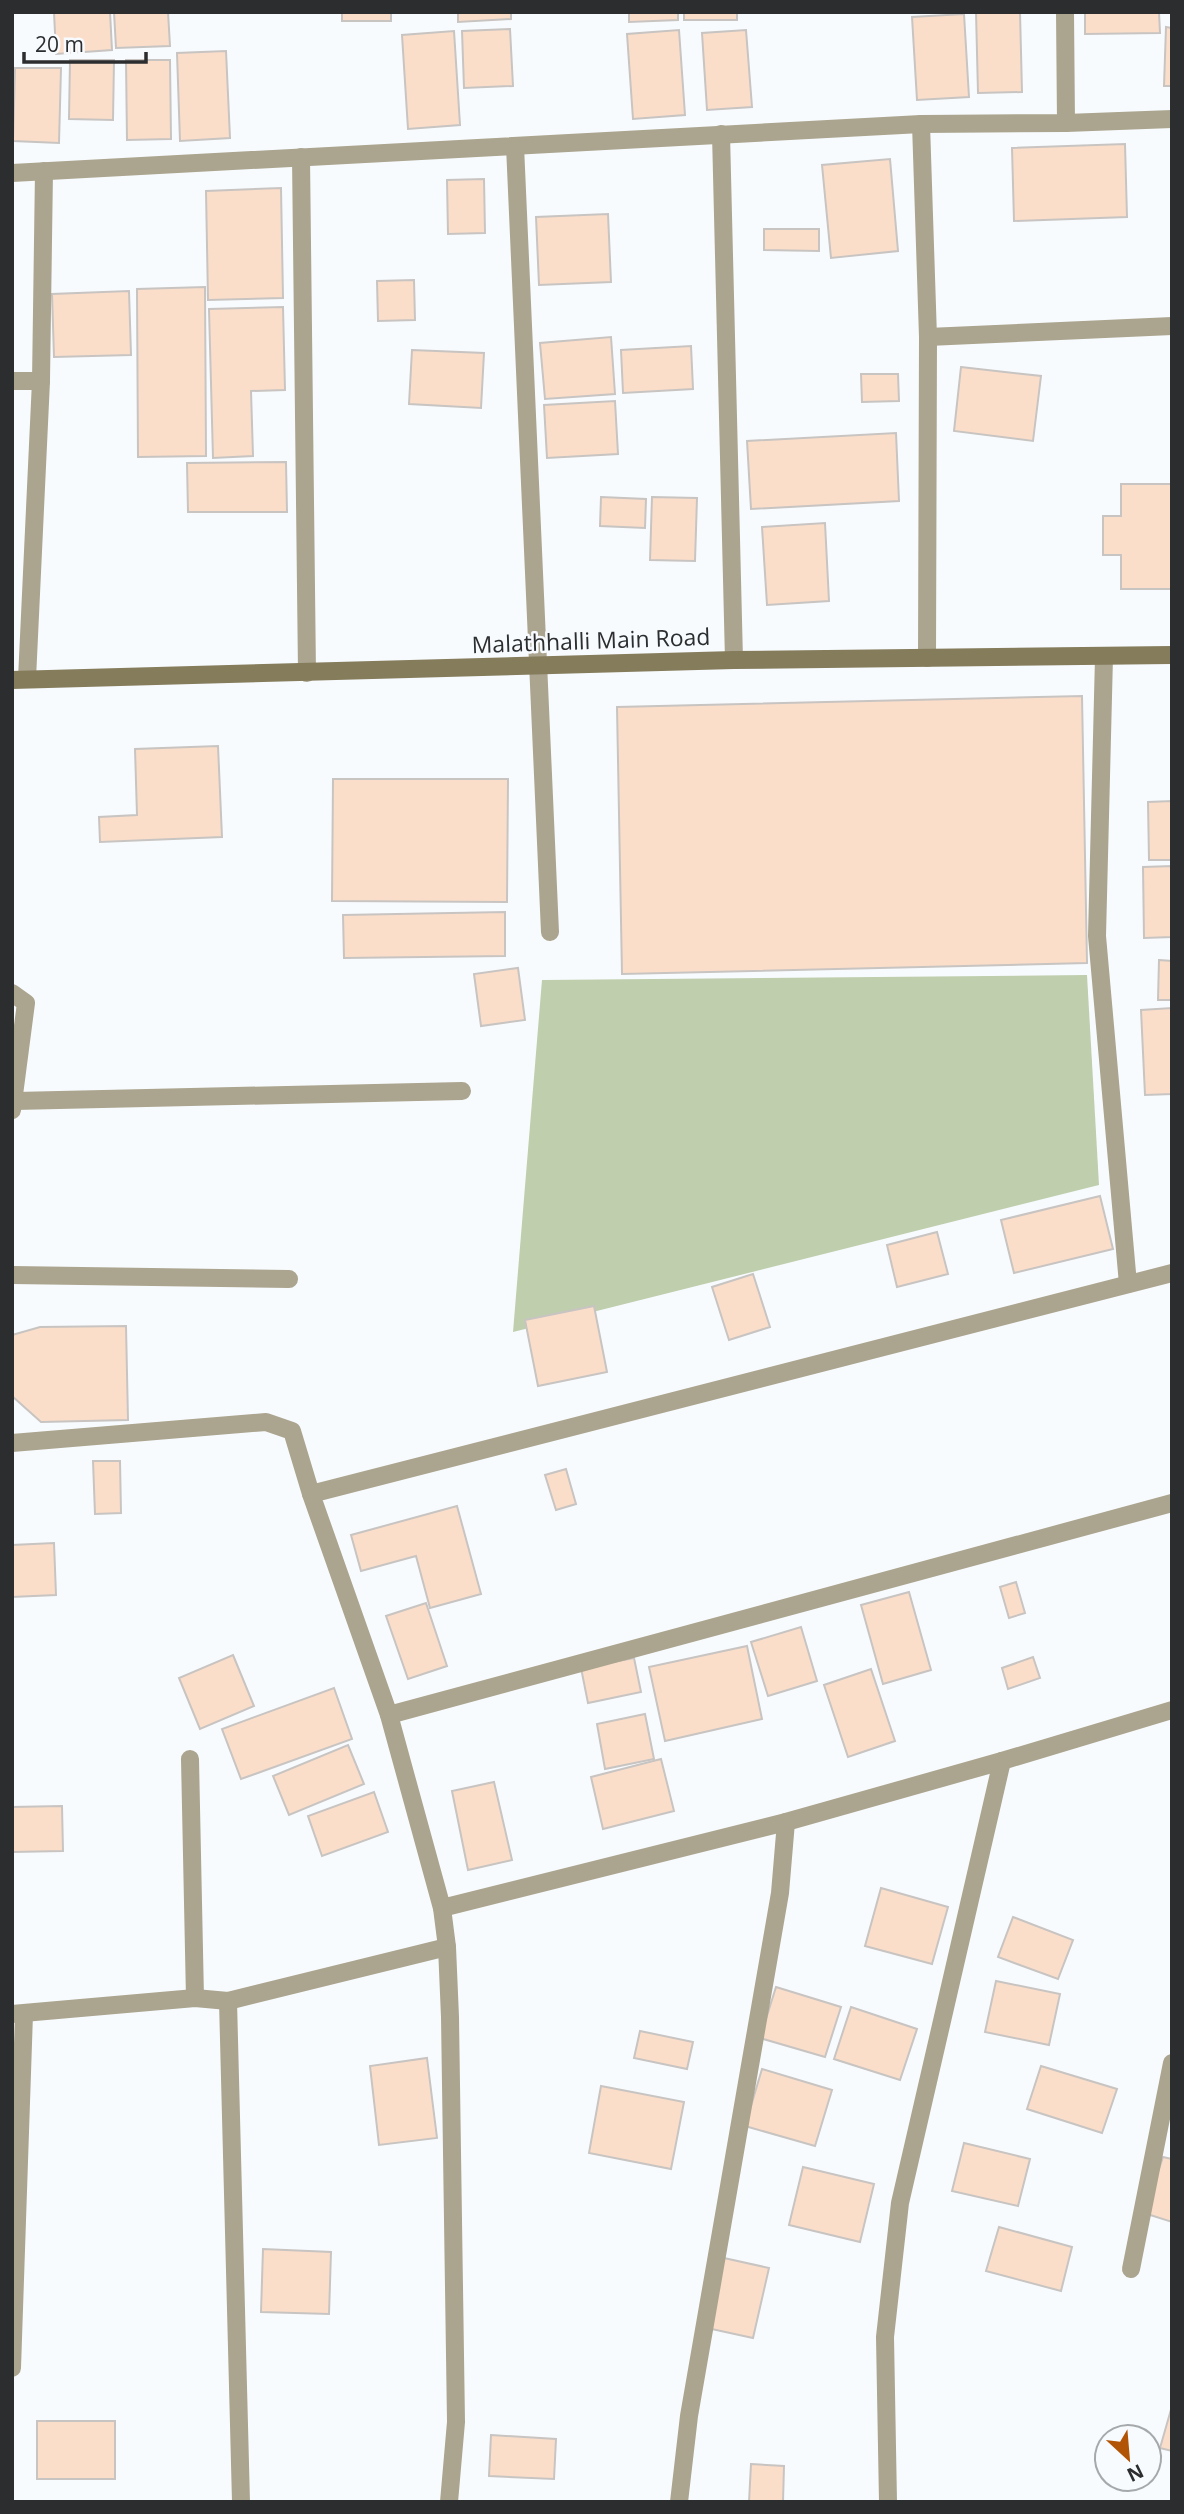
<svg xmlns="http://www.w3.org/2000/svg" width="1184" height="2514" font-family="'Open Sans',sans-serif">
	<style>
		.green { fill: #bfcead }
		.building { fill: #fbdeca; stroke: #c8c4c2; stroke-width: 2 }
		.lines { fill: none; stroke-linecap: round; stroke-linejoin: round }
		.minor { stroke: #aba58f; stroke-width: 18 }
		.secondary { stroke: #857c5c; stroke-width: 18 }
		.labels { text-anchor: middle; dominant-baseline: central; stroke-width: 5; stroke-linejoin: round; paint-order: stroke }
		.street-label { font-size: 23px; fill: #2b2d2e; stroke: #f8fbfe }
	</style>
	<rect width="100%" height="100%" fill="#f8fbfe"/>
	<!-- green -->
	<polygon class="green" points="1087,975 1099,1185 513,1332 542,980"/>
	<!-- building -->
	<g class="building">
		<polygon points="54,12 110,12 112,50 56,54"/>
		<polygon points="114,12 168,12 170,46 116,48"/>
		<rect x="342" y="12" width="49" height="9"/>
		<polygon points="458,12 511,12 511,19 458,22"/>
		<polygon points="629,12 678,12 678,20 629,22"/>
		<rect x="684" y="12" width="53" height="8"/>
		<polygon points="976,12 1020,12 1022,92 978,93"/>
		<polygon points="1085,12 1159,12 1160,33 1085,34"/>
		<polygon points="964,14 969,97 917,100 912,17"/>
		<polygon points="1166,27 1172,28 1172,86 1164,86"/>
		<polygon points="510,29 513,86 464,88 462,31"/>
		<polygon points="679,30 685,115 633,119 627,34"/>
		<polygon points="746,30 752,107 707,110 702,33"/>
		<polygon points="454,31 460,125 408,129 402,35"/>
		<polygon points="226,51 230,138 180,141 177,53"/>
		<polygon points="70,60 114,60 113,120 69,119"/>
		<polygon points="126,60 170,60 171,139 127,140"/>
		<polygon points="15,68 61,68 59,143 13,141"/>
		<polygon points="1125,144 1127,217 1014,221 1012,148"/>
		<polygon points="890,159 898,251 831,258 822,165"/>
		<polygon points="484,179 485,233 448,234 447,180"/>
		<polygon points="281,188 283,298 208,300 206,191"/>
		<polygon points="608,214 611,282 539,285 536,217"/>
		<polygon points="764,229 819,229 819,251 764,250"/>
		<polygon points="414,280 415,320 378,321 377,281"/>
		<polygon points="205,287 206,456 138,457 137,289"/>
		<polygon points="129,291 131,355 54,357 52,294"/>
		<polygon points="283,307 285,390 251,391 253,456 213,458 209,309"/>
		<polygon points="611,337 615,394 545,399 540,343"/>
		<polygon points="691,346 693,389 623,393 621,350"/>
		<polygon points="412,350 484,353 481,408 409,404"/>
		<polygon points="961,367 1041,376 1033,441 954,431"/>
		<polygon points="861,374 898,374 899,401 862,402"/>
		<polygon points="615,401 618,454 547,458 544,405"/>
		<polygon points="896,433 899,501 751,509 747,441"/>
		<polygon points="286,462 287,512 188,512 187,463"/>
		<polygon points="1121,484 1172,484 1172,589 1121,589 1121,555 1103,555 1103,516 1121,516"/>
		<polygon points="601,497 646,499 645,528 600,526"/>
		<polygon points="652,497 697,498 695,561 650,560"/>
		<polygon points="825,523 829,601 767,605 762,527"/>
		<polygon points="1082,696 1087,963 622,974 617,707"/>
		<polygon points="218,746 222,837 100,842 99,817 137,815 135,749"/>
		<polygon points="333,779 508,779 507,902 332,901"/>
		<polygon points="1172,801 1172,860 1149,860 1148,802"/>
		<polygon points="1172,866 1172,937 1144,938 1143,867"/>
		<polygon points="505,912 505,956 344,958 343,915"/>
		<polygon points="1159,960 1172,961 1172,1000 1158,1000"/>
		<polygon points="518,968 525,1020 481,1026 474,974"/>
		<polygon points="1172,1008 1172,1094 1145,1095 1141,1010"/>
		<polygon points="1100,1196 1113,1249 1014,1273 1001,1220"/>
		<polygon points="937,1232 948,1274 897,1287 887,1245"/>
		<polygon points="753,1274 770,1327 729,1340 712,1287"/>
		<polygon points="594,1306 607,1372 538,1386 525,1320"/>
		<polygon points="126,1326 128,1420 41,1422 12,1396 12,1335 40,1327"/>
		<polygon points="93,1461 120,1461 121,1513 95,1514"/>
		<polygon points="566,1469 576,1504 556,1510 545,1475"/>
		<polygon points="457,1506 481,1594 430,1608 416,1556 361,1571 351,1535"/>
		<polygon points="54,1543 56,1595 12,1597 12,1545"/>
		<polygon points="1016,1582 1025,1613 1009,1618 1000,1587"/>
		<polygon points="909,1592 931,1670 883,1684 861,1605"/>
		<polygon points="426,1603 447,1666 408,1679 386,1616"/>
		<polygon points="801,1627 817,1681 768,1696 751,1642"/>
		<polygon points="747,1646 762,1719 665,1741 649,1667"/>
		<polygon points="233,1655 254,1706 200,1729 179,1678"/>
		<polygon points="1033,1657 1040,1678 1008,1689 1002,1668"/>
		<polygon points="634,1658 641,1692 588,1703 581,1668"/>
		<polygon points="871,1669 895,1741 848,1757 824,1685"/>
		<polygon points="334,1688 352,1739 241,1779 222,1729"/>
		<polygon points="645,1714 654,1759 605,1769 597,1724"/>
		<polygon points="348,1745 364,1784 289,1815 273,1776"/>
		<polygon points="661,1759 674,1811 603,1829 591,1777"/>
		<polygon points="494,1782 512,1860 468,1870 452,1791"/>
		<polygon points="374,1792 388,1832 322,1856 308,1816"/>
		<polygon points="62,1806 63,1851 12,1852 12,1807"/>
		<polygon points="881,1888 948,1907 932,1964 865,1946"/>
		<polygon points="1013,1917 1073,1940 1058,1979 998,1957"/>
		<polygon points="996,1981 1060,1994 1049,2045 985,2032"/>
		<polygon points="776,1987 841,2007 825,2057 760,2038"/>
		<polygon points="851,2007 917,2029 900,2080 834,2059"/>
		<polygon points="640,2031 693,2042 687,2069 634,2058"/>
		<polygon points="427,2058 437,2138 379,2145 370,2066"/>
		<polygon points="1041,2066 1117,2089 1102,2133 1027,2109"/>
		<polygon points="762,2069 832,2090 815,2146 745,2126"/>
		<polygon points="601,2086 684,2102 671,2169 589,2153"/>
		<polygon points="964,2143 1030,2159 1018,2206 952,2191"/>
		<polygon points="1163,2157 1172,2159 1172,2222 1144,2213"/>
		<polygon points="803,2167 874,2184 860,2242 789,2225"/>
		<polygon points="999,2227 1072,2247 1061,2291 986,2271"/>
		<polygon points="263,2249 331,2252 329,2314 261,2312"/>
		<polygon points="724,2258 769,2268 753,2338 707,2328"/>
		<polygon points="1172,2406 1172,2451 1160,2448"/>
		<rect x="37" y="2421" width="78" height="58"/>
		<polygon points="491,2435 556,2439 554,2479 489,2476"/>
		<polygon points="751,2464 784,2466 783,2502 749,2502"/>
	</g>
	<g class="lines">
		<!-- minor -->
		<g class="minor">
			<polyline points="1065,12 1066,123"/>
			<polyline points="921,124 928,337 927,658"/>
			<polyline points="721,134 734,660"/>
			<polyline points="515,146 550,932"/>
			<polyline points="301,157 307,673"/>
			<polyline points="12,173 921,124 1066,123 1172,119"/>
			<polyline points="928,337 1172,326"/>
			<polyline points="12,381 41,381 44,171"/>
			<polyline points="1104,657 1097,936 1128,1284"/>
			<polyline points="27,679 41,381"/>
			<polyline points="12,993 26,1003 12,1110"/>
			<polyline points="15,1101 462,1091"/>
			<polyline points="1172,1273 311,1494 389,1715 442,1908 786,1822 1002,1761 1172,1710"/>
			<polyline points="12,1275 289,1279"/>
			<polyline points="12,1443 266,1422 292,1431 311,1494"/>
			<polyline points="389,1715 1172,1503"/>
			<polyline points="190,1759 195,1998"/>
			<polyline points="447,1947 450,2017 456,2422 449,2502"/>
			<polyline points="228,2001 241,2502"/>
			<polyline points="12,2014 195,1998 228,2001 447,1947 442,1908"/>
			<polyline points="1131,2269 1172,2063"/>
			<polyline points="12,2368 24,2014"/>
			<polyline points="679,2502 689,2416 780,1893 786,1822"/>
			<polyline points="888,2502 885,2337 900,2203 1002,1761"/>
		</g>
		<!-- secondary -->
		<polyline class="secondary" points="12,680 734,660 1172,655"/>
	</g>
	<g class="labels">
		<!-- street labels -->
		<g class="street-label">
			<text transform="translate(591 640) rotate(-2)">Malathhalli Main Road</text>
		</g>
	</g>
	<!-- border -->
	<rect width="1184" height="2514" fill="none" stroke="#2b2d2e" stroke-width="28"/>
	<!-- north arrow -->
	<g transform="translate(1128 2458) rotate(154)"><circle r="33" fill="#f8fbfe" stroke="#a6a9ab" stroke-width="2"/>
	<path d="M0-5L12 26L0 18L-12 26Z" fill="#b25405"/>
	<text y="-10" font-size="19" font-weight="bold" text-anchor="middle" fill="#2b2d2e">N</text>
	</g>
	<!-- scale -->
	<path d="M24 52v10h122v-10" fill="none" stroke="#2b2d2e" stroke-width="3.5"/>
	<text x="35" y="52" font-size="21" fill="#2b2d2e" stroke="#f8fbfe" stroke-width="5" paint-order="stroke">20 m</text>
</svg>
